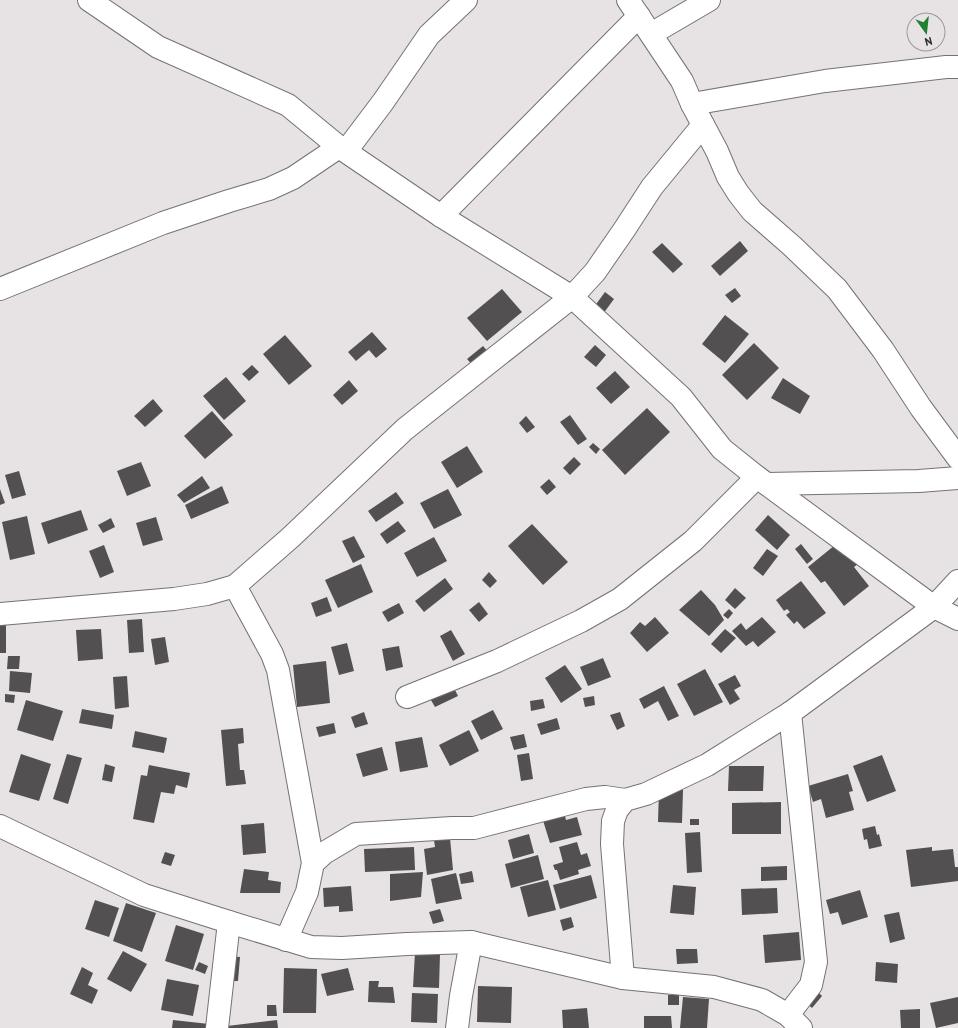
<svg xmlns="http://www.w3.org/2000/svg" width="958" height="1028" font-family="'PT Sans',sans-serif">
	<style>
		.building { fill: #535051 }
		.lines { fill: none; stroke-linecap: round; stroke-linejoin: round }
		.minor-casing { stroke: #757273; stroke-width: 24 }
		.minor { stroke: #fff; stroke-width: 22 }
	</style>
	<rect width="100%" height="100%" fill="#e7e3e4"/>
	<!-- building -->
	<g class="building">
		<polygon points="740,241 748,251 720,276 711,266"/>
		<polygon points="662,243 683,264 673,273 652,252"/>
		<polygon points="735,288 741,296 732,303 725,295"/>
		<polygon points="502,289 522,312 487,341 467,318"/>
		<polygon points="605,292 614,299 603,314 594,307"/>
		<polygon points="725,315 749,334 725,363 702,344"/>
		<polygon points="372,332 387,349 376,358 369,350 356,361 348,352"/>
		<polygon points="285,335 312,366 289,385 263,354"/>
		<polygon points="754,343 779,368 747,400 722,375"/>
		<polygon points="595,345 606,355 596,367 584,357"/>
		<polygon points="483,346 490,354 474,367 467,359"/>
		<polygon points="252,365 259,372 249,381 242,374"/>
		<polygon points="615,371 630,387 611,404 596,388"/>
		<polygon points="226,377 246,401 224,420 203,396"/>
		<polygon points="783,378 810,396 800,414 771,398"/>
		<polygon points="349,380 358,391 342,405 333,395"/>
		<polygon points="153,399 163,411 145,427 134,416"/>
		<polygon points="647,408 670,432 625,475 602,450"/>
		<polygon points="212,411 233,435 205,459 184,436"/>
		<polygon points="570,415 587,439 578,445 560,422"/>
		<polygon points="526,416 535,427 527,433 519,423"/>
		<polygon points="593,443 600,449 596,454 589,447"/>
		<polygon points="467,446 483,472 457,488 441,462"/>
		<polygon points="574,457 581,464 570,475 563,468"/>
		<polygon points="141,462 151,486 127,496 117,471"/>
		<polygon points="19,471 26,495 12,499 5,475"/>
		<polygon points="202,476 210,488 184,503 177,495"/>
		<polygon points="549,479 556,487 547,495 540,487"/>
		<polygon points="222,486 229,503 191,519 185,505"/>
		<polygon points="0,489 5,503 0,505"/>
		<polygon points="448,489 462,515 434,529 420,503"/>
		<polygon points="396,492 404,503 376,522 368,511"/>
		<polygon points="81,510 88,530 48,544 41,523"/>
		<polygon points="768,515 790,535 777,550 755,530"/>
		<polygon points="27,516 35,554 10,560 2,522"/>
		<polygon points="156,517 163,540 143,546 136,523"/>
		<polygon points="111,518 115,527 103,533 98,525"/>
		<polygon points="398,521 406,531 387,544 380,534"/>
		<polygon points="532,524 568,562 543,585 508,546"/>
		<polygon points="354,536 365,557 353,563 342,541"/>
		<polygon points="434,537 447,561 417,577 404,553"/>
		<polygon points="840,541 858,564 854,567 869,586 844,606 825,581 821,583 808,567"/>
		<polygon points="801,544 813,559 807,564 795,549"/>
		<polygon points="104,545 114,572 100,578 89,551"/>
		<polygon points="767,549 778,556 763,576 753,568"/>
		<polygon points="361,564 373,592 338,608 325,580"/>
		<polygon points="489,572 497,581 490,588 482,580"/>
		<polygon points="445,578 453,589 424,612 415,601"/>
		<polygon points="801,581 826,613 804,629 797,621 794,624 786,615 790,612 787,609 784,611 776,600"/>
		<polygon points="735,588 746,598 735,609 725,600"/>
		<polygon points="701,590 715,605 724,620 709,636 679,610"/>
		<polygon points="327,597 332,611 316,617 311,603"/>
		<polygon points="479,602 488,614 479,622 469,610"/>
		<polygon points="399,603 404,613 388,622 382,612"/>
		<polygon points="729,609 733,613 728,619 723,615"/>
		<polygon points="655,617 669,633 647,652 630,633 640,622 645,626"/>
		<polygon points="762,617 776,632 758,647 753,641 746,646 732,631 741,623 746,630"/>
		<polygon points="142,619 144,652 129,653 127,620"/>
		<rect x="0" y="621" width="6" height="32"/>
		<polygon points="101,629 103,659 78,661 76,630"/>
		<polygon points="725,629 736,638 721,653 711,644"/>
		<polygon points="451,630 465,654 453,661 440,636"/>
		<polygon points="165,637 169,662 155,665 151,639"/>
		<polygon points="347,643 354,671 339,675 331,647"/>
		<polygon points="399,646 403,667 386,671 382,649"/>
		<polygon points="8,656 20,656 19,669 7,669"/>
		<polygon points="603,658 611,677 588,686 580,667"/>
		<polygon points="326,661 330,703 297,707 293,665"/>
		<polygon points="565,665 582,689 561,703 545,678"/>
		<polygon points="705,669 723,702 694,716 677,684"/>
		<polygon points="10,671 32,673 30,693 9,691"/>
		<polygon points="735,675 741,686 734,690 740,699 730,705 718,684"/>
		<polygon points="127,676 129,707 115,709 113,677"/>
		<polygon points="452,684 458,696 435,707 428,695"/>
		<polygon points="664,686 679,716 668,721 658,701 644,709 639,699"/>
		<polygon points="5,694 15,695 14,703 5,702"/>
		<polygon points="594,696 595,705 585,707 583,698"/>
		<polygon points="543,699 545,708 531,711 530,701"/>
		<polygon points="26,700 63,711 53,741 17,730"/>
		<polygon points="82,709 114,715 112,729 79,723"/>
		<polygon points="493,710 503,729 481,740 471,721"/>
		<polygon points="364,712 368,724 355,728 351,717"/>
		<polygon points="620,712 625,726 617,730 610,715"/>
		<polygon points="557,718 560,729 541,735 537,724"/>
		<polygon points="334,723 336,733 319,737 316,727"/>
		<polygon points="243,728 244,743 238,744 240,770 244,770 246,784 226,786 221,730"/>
		<polygon points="469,730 479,751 450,766 439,745"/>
		<polygon points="135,731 167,738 164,753 132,747"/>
		<polygon points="524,734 527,747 514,750 510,737"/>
		<polygon points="422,737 428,767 400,772 395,742"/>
		<polygon points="382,747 388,770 363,777 356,754"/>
		<polygon points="529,753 533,779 521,781 517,755"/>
		<polygon points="21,754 51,764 39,801 9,792"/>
		<polygon points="67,754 82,758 68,804 53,799"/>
		<polygon points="882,755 896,791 867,802 853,766"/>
		<polygon points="105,764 115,767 112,782 102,780"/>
		<polygon points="149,765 190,773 187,788 176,785 174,794 161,792 154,823 133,819 141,775 147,776"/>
		<polygon points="729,766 764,766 763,791 728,791"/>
		<polygon points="848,774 853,791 849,792 854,810 826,818 821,799 813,802 808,786"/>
		<polygon points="659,789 683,790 682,823 658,822"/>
		<polygon points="781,802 781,834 732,834 732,803"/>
		<polygon points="563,808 566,820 577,817 582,835 550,843 541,814"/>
		<rect x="690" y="819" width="9" height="6"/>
		<polygon points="264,823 266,853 243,855 241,825"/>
		<polygon points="875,826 877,835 879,834 882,846 869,849 867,839 864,840 862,829"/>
		<polygon points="700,832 702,872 687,873 685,833"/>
		<polygon points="529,834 534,853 513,859 508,840"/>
		<polygon points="450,838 453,870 427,875 424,849 435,847 434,840"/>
		<polygon points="577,842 581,855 587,853 591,866 578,870 579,874 560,880 557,870 555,870 553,865 563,862 559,847"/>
		<polygon points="414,847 415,870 365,872 364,849"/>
		<polygon points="932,847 932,851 953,849 955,867 958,867 958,881 911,887 906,850"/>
		<polygon points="165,852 175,855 171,866 161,863"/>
		<polygon points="538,855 544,879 511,888 505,864"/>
		<polygon points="787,866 787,880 761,881 761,867"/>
		<polygon points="244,869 269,872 268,880 281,882 280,893 240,893"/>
		<polygon points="472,871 474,882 461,884 459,874"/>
		<polygon points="423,872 421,897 390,901 390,874"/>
		<polygon points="456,873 462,899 436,904 431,879"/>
		<polygon points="591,875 597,898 560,909 553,885"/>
		<polygon points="548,880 556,910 528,917 520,887"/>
		<polygon points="673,885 696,887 694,915 670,913"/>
		<polygon points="351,886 353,911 339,912 339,906 324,907 323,888"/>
		<polygon points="777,888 778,913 742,915 741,889"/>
		<polygon points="860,890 868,917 842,925 838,912 830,914 826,900"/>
		<polygon points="95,900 119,908 109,937 85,929"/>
		<polygon points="126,903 156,913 142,952 113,941"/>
		<polygon points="440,909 444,921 433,924 429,912"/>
		<polygon points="899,912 905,939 890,943 884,915"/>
		<polygon points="571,917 574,927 563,931 560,920"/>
		<polygon points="176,925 204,934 193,970 165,961"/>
		<polygon points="799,932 801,960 765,963 763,935"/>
		<polygon points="676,949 697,949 698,963 677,964"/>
		<polygon points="123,951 147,964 131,992 107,979"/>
		<polygon points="415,953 440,954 439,988 413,987"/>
		<polygon points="227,956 240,957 238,981 226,981"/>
		<polygon points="199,962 208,966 205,974 195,970"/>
		<polygon points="876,962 898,964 897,983 875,981"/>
		<polygon points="82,967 93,973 88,985 98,990 92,1004 70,994"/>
		<polygon points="284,968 317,969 316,1013 283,1013"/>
		<polygon points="348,968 354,990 327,996 321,974"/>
		<polygon points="167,979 199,985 193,1016 161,1010"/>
		<polygon points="369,981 379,981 378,987 393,987 395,1003 368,1002"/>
		<polygon points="478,986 512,987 511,1023 477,1022"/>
		<polygon points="814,988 822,996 812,1008 804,1001"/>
		<polygon points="412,993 438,994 437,1023 411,1022"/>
		<rect x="668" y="995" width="11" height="10"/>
		<polygon points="683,997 709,999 707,1028 680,1028"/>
		<polygon points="958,997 958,1023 936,1028 930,1003"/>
		<polygon points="267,1005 276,1005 277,1016 267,1016"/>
		<polygon points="587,1008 589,1028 563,1028 562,1010"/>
		<polygon points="920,1009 920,1028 901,1028 900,1010"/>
		<polygon points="644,1016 671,1016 672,1028 644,1028"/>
		<polygon points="173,1020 209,1024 209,1028 172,1028"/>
		<polygon points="277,1020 278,1028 227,1028 227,1026"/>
	</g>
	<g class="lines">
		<defs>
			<g id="minor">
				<polyline points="89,0 158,47 288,105 339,147 441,216 572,297 681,397 722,449 757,477 934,607 958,619"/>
				<polyline points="628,0 682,81 692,104 717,151 728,177 738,193 752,211 792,246 837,289 883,350 921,408 958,458"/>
				<polyline points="651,34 709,0"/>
				<polyline points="692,104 825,81 946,67 958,67"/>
				<polyline points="346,151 383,102 429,35 466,0"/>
				<polyline points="441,216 639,16"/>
				<polyline points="0,289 163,223 229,201 269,189 293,178 339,147"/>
				<polyline points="767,484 919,481 958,478"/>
				<polyline points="235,586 272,654 278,670 313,863 307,892 286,940"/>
				<polyline points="0,614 174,599 207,594 235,586 290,538 405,429 572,297 595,272 624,230 652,187 703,125"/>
				<polyline points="407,697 497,661 581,621 620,599 693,541 757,477"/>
				<polyline points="0,826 144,895 229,922 311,947 342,948 407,944 471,942 623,978 714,987 762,1000 788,1015 801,1028"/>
				<polyline points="313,863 324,853 356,834 452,828 474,828 586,799 605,797 625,800"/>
				<polyline points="623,978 612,844 613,821 617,810 625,800 646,794 707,765 790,713 934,607 958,581"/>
				<polyline points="788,1015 811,985 816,962 790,713"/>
				<polyline points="217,1028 229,922"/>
				<polyline points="457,1028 461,996 471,942"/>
			</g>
		</defs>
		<!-- minor casing -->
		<use href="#minor" class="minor-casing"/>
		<!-- minor -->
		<use href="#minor" class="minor"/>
	</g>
	<!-- north arrow -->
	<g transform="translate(926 32) rotate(165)"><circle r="19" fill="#e7e3e4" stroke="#9c999a"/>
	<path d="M0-3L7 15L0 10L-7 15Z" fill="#218133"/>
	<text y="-6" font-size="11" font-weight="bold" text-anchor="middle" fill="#2b2a2a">N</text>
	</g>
</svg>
